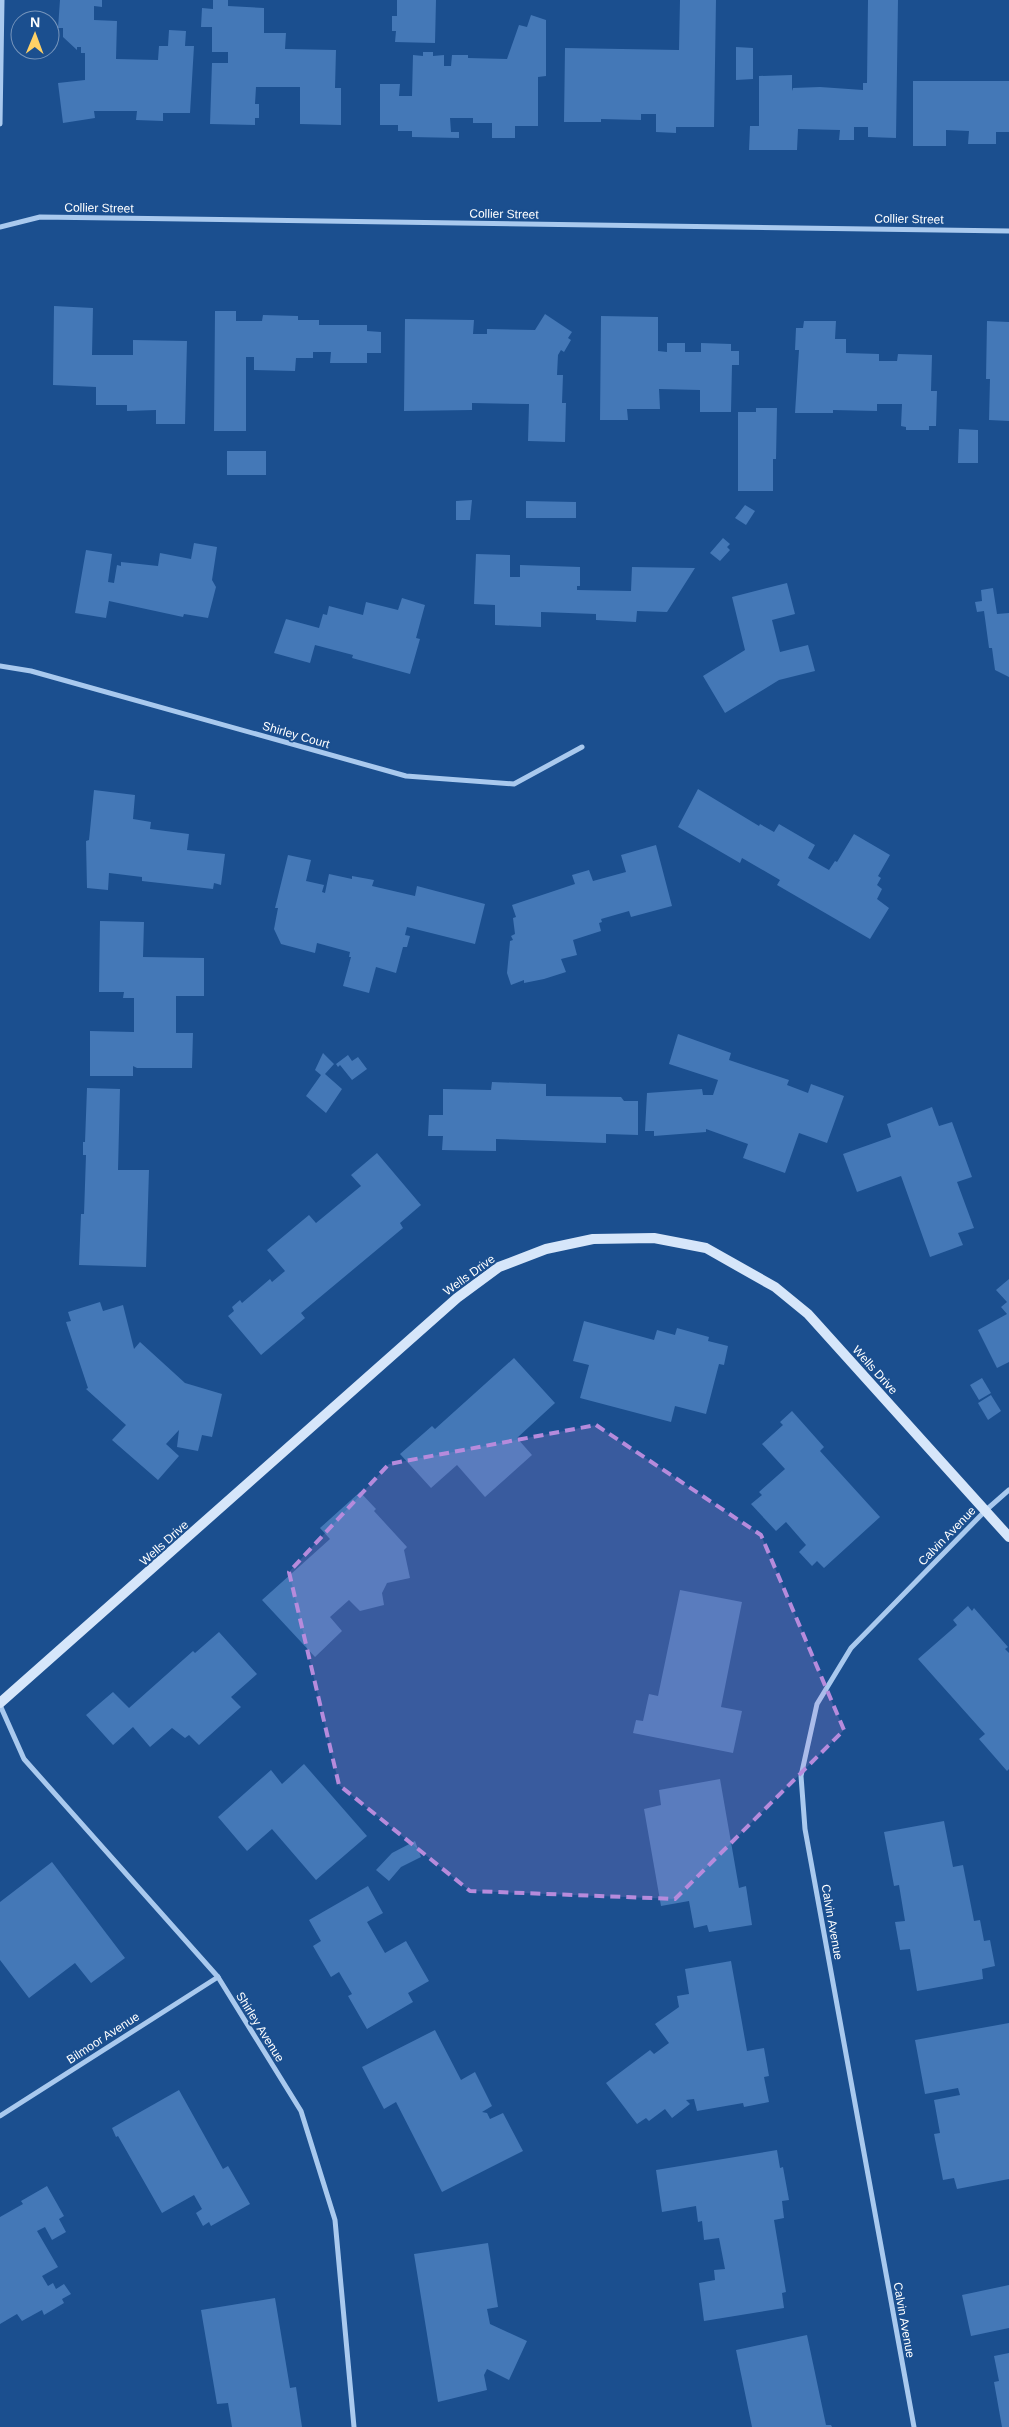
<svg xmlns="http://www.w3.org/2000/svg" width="1009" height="2427" font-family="Helvetica,sans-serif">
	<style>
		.building { fill: #4478b7 }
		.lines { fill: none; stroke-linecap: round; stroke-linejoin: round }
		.street { stroke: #a9c9ee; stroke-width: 5 }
		.secondary { stroke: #d6e6fa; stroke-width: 10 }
		.marked { fill: #b68bdc; fill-opacity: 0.2; stroke: #b68bdc; stroke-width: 4; stroke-dasharray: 10 6; stroke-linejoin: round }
		.labels { text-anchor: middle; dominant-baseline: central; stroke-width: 4; stroke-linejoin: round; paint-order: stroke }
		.street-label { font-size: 12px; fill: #fff; stroke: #1b4f8f }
	</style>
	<rect width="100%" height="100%" fill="#1b4f8f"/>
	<!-- building -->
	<g class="building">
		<polygon points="60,0 102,0 102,7 94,6 94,20 117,21 116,59 158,60 159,46 168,46 169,30 186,31 185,46 194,46 190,113 163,113 163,121 136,120 137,111 94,111 95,118 63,123 58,83 85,80 85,53 81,53 81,47 77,47 77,50 63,37 63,28 58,28"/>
		<polygon points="213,0 228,0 228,6 264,8 264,33 286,33 285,49 336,50 335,88 341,88 341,125 300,124 300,87 256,87 255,104 259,104 259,118 255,118 255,125 210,124 212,63 228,63 228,52 212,52 212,27 201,27 202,8 213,9"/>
		<polygon points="397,0 436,0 435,43 395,42 396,31 392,31 392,16 397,16"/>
		<polygon points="680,0 716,0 714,127 676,127 676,133 656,132 656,114 641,114 641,120 601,119 601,122 564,122 565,48 679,50"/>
		<polygon points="868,0 898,0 896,138 868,137 868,127 854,127 854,140 839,140 840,130 798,129 797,150 749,150 750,126 759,126 759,76 792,75 792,91 793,88 820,87 863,90 863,83 867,83"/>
		<polygon points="531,15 546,20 546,76 538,77 538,126 515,126 515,138 492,138 492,123 473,123 473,118 450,118 451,132 459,132 459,138 412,137 412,131 398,131 398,125 380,125 380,84 400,84 399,96 412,96 413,55 423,56 423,52 433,52 433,56 444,55 444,66 451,66 452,55 468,55 468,58 507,59 519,25 527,27"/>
		<polygon points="736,47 753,48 753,79 736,80"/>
		<polygon points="913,81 1009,81 1009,132 996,132 996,144 968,144 969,131 946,130 946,146 913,146"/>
		<polygon points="54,306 93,308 92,355 133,355 133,340 187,341 185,424 156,424 156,410 127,411 127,405 96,405 96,387 53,385"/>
		<polygon points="215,311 236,311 236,321 262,321 263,315 298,316 298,320 319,320 319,325 367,325 367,331 381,332 381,353 367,353 367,363 330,363 331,352 313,352 313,358 296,358 295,371 254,370 254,357 246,357 246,431 214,431"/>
		<polygon points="545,314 572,332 568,338 571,340 564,352 561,350 558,355 557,375 563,375 562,403 566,403 565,442 528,441 529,404 472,403 472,410 404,411 405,319 474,320 473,334 487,334 487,329 535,330"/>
		<polygon points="601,316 658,317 658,351 667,352 667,343 685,343 685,352 701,352 701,343 731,344 731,351 739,351 739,365 732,365 731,412 700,412 700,390 659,389 660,409 627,409 628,420 600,420"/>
		<polygon points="804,321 836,321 835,339 846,339 846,353 879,354 879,361 897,361 898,354 932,355 931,391 937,391 936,426 929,426 929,430 906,430 906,427 901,426 902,404 877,404 877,411 833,410 833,413 795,413 799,350 795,350 796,328 803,328"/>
		<polygon points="987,321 1009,322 1009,421 989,420 990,379 986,379"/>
		<polygon points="756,408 777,408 776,459 773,459 773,491 738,491 738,412 756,412"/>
		<polygon points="959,429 978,430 978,463 958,463"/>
		<rect x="227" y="451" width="39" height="24"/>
		<polygon points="472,500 470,520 456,520 456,501"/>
		<polygon points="526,501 576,502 576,518 526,518"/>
		<polygon points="745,505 755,511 746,525 735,518"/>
		<polygon points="723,538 730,544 727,547 730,550 720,561 710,553"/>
		<polygon points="194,543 217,547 212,580 216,587 208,618 184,614 183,617 109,601 106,618 75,613 86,550 112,554 108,582 114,583 117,565 121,566 121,562 158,566 160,553 191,559"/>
		<polygon points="476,554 510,555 510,577 520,577 520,565 580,567 580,586 577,586 577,590 631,591 632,567 695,568 667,612 637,611 636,622 596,620 596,614 541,612 541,627 495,625 495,605 474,604"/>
		<polygon points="787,583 795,614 772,620 780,652 808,645 815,671 779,680 725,713 703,676 745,650 732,597"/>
		<polygon points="993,588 997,614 1009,613 1009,677 995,670 992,648 989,648 984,611 977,612 975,602 982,601 981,590"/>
		<polygon points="402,598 425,605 416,638 420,639 410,674 352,658 353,655 315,645 310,663 274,653 286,619 319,628 323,614 327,615 329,606 363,615 366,602 398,610"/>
		<polygon points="698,789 759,826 760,824 774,832 779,824 815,845 808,858 829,870 835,861 837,862 854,834 890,855 878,876 881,878 877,885 882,889 877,899 889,908 870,939 777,885 780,880 742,858 740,863 678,827"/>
		<polygon points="94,790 135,795 133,819 151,822 150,829 189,834 187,850 225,854 221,885 214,883 213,889 142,881 142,877 109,873 108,890 87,888 86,841 89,840"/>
		<polygon points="656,845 672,906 631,917 629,911 601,919 602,922 599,923 601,931 573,940 577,955 561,959 566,972 544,979 524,983 524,980 511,985 507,973 510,941 513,940 511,936 515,934 513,918 516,917 512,905 575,884 572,875 589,870 593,881 626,872 621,855"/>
		<polygon points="288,855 311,860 306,881 324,885 322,892 325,893 329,874 352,879 352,876 374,880 372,886 415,896 417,886 485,904 475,944 407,927 405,935 410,936 407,947 403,947 396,973 376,967 369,993 343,986 351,957 349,957 350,952 317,943 315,953 281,944 274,929 278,908 275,908"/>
		<polygon points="100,921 144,922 143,957 204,958 204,996 176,996 176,1033 193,1033 192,1068 137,1068 133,1066 133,1076 90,1076 90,1031 134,1032 134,998 123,998 124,992 99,992"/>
		<polygon points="678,1034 731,1053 729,1060 789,1080 787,1085 808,1093 811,1084 844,1096 827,1143 799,1133 785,1173 743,1158 748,1144 706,1129 706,1132 654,1136 654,1131 645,1131 647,1093 702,1089 703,1095 713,1095 718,1080 669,1064"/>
		<polygon points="323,1053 334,1064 325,1074 342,1089 326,1113 306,1096 321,1075 315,1070"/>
		<polygon points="348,1055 352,1061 358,1057 367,1069 352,1080 340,1065 338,1067 336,1064"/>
		<polygon points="492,1082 546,1084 546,1096 621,1097 624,1101 638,1101 638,1135 606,1134 606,1143 496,1139 496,1151 442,1150 443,1136 428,1136 429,1115 443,1115 443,1089 491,1090"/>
		<polygon points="87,1088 120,1089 118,1170 149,1170 146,1267 79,1265 81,1214 84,1214 86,1155 83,1155 83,1142 85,1142"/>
		<polygon points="932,1107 939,1126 952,1122 972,1177 957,1182 974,1228 958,1233 963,1245 930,1257 901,1176 857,1192 843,1154 891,1137 887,1124"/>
		<polygon points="377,1153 421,1205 400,1223 403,1228 301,1313 305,1318 261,1355 228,1316 234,1311 232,1307 240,1300 242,1303 270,1279 272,1282 285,1271 267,1250 309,1215 316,1223 361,1186 351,1175"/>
		<polygon points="1009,1279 1009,1362 997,1368 978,1330 1007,1314 1001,1307 1007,1302 996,1290"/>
		<polygon points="100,1302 103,1311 123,1305 134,1349 140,1342 185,1383 222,1394 212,1437 202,1435 198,1451 177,1447 179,1430 166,1444 179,1456 158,1480 112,1440 126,1425 86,1389 88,1388 66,1322 71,1321 68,1312"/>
		<polygon points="584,1321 654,1340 657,1330 675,1335 677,1328 709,1337 708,1341 728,1346 724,1365 719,1364 706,1414 675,1406 671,1422 580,1398 589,1365 573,1361"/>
		<polygon points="514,1358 555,1403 517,1438 532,1455 485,1497 457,1465 431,1488 400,1454 432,1426 435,1429"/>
		<polygon points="982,1378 991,1393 979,1400 970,1385"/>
		<polygon points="991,1395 1001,1411 988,1420 978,1403"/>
		<polygon points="792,1411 824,1447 820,1451 880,1517 824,1568 817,1561 812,1566 799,1552 806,1545 786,1522 776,1531 751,1504 762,1495 759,1492 785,1469 762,1444 783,1425 780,1422"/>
		<polygon points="360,1492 376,1509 374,1511 407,1547 404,1550 410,1578 387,1583 382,1593 384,1605 360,1611 349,1600 330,1617 342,1631 315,1657 262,1600 330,1539 320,1528"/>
		<polygon points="680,1590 742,1602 721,1707 742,1711 733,1753 633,1733 636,1720 643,1721 649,1694 658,1696"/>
		<polygon points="968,1606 972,1611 974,1608 1008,1647 1005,1649 1009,1653 1009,1769 1007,1771 979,1739 985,1734 918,1659 957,1625 953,1620"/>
		<polygon points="219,1632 257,1674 231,1697 241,1707 199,1745 189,1735 185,1738 172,1728 150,1747 133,1727 113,1745 86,1715 113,1692 129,1708 193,1651 195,1653"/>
		<polygon points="304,1764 367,1836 316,1880 272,1829 247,1851 218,1817 271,1770 282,1784"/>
		<polygon points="720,1779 739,1888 746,1886 752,1925 709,1932 707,1925 694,1928 689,1901 661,1906 644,1809 661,1805 659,1790"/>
		<polygon points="944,1821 953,1867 963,1865 974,1921 980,1920 984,1941 990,1940 995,1966 982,1969 983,1979 917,1991 910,1949 900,1950 895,1922 905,1921 899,1885 894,1886 884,1832"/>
		<polygon points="415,1841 421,1857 401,1867 389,1881 376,1870 392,1853"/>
		<polygon points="52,1862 125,1958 91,1983 75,1963 29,1998 0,1960 0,1902"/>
		<polygon points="368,1886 383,1913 367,1922 385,1953 406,1941 429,1981 408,1993 413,2002 367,2029 348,1996 352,1994 339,1972 331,1977 313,1946 321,1941 309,1920"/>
		<polygon points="731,1961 747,2051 764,2048 769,2076 764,2077 769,2102 744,2107 743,2103 697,2111 694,2099 686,2100 690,2104 672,2118 665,2109 649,2121 646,2118 637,2124 606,2083 650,2050 654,2054 669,2043 655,2024 679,2007 677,1996 689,1994 685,1969"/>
		<polygon points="1009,2023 1009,2179 957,2189 954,2178 943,2180 934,2134 940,2133 934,2100 960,2095 958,2088 925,2094 915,2040"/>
		<polygon points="435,2030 461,2080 475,2072 492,2106 482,2112 487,2113 490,2119 503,2113 523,2151 442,2192 396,2102 384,2109 362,2067"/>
		<polygon points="179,2090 223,2169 228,2166 250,2204 211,2226 209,2222 203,2226 196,2213 202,2209 194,2195 162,2213 118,2136 116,2137 112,2128"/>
		<polygon points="777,2150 780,2168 783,2167 789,2200 782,2201 784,2218 774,2220 786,2292 782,2293 784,2308 704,2321 699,2283 715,2280 714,2270 725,2269 719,2238 704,2240 702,2221 698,2222 696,2206 662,2212 656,2170"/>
		<polygon points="47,2186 64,2216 59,2219 66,2232 52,2240 45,2227 37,2231 58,2267 42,2276 48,2286 53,2283 56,2289 64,2284 71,2294 62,2299 64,2303 44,2315 42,2310 22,2321 17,2314 0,2324 0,2217 23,2204 21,2201"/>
		<polygon points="488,2243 498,2307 487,2309 490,2324 527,2341 509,2380 487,2369 484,2375 487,2390 438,2402 414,2254"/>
		<polygon points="1009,2285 1009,2328 971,2336 962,2295"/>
		<polygon points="275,2298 290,2388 296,2387 302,2427 232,2427 228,2403 217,2404 201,2310"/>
		<polygon points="807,2335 826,2425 831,2425 832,2427 752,2427 736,2350"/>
		<polygon points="1009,2353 1009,2427 1002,2427 994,2382 999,2381 994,2356"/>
	</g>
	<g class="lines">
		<!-- street -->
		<g class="street">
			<polyline points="0,124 2,0"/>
			<polyline points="0,227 40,217 1009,231"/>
			<polyline points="0,666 31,671 406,776 514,784 582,747"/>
			<polyline points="0,1705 24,1759 218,1977 301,2111 335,2220 354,2427"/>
			<polyline points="0,2116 218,1977"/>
			<polyline points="914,2427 805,1829 801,1776 817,1704 851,1648 985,1511 1009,1490"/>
		</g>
		<!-- secondary -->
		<polyline class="secondary" points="0,1703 457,1298 499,1267 546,1249 593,1239 654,1238 706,1248 775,1287 808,1314 1009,1537"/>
	</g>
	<!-- marked area -->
	<path class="marked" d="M596,1425L761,1535L844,1730L675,1899L470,1891L339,1785L289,1572L389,1464Z"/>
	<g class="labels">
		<!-- street labels -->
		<g class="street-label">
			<text transform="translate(99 208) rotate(1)">Collier Street</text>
			<text transform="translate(504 214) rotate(1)">Collier Street</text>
			<text transform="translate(909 219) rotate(1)">Collier Street</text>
			<text transform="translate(296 735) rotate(16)">Shirley Court</text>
			<text transform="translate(469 1275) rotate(-36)">Wells Drive</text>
			<text transform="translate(875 1370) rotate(48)">Wells Drive</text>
			<text transform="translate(947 1536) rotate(-46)">Calvin Avenue</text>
			<text transform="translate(164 1543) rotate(-42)">Wells Drive</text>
			<text transform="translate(832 1922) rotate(80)">Calvin Avenue</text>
			<text transform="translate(260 2027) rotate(58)">Shirley Avenue</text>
			<text transform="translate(103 2038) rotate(-33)">Bilmoor Avenue</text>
			<text transform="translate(904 2320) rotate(80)">Calvin Avenue</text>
		</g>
	</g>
	<!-- north arrow -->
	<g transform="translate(35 35) rotate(1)"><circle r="24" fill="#1b4f8f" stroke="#7695bc"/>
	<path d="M0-4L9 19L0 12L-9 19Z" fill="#ffd166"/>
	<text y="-8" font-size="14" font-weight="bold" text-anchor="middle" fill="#ffffff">N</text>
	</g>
</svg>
